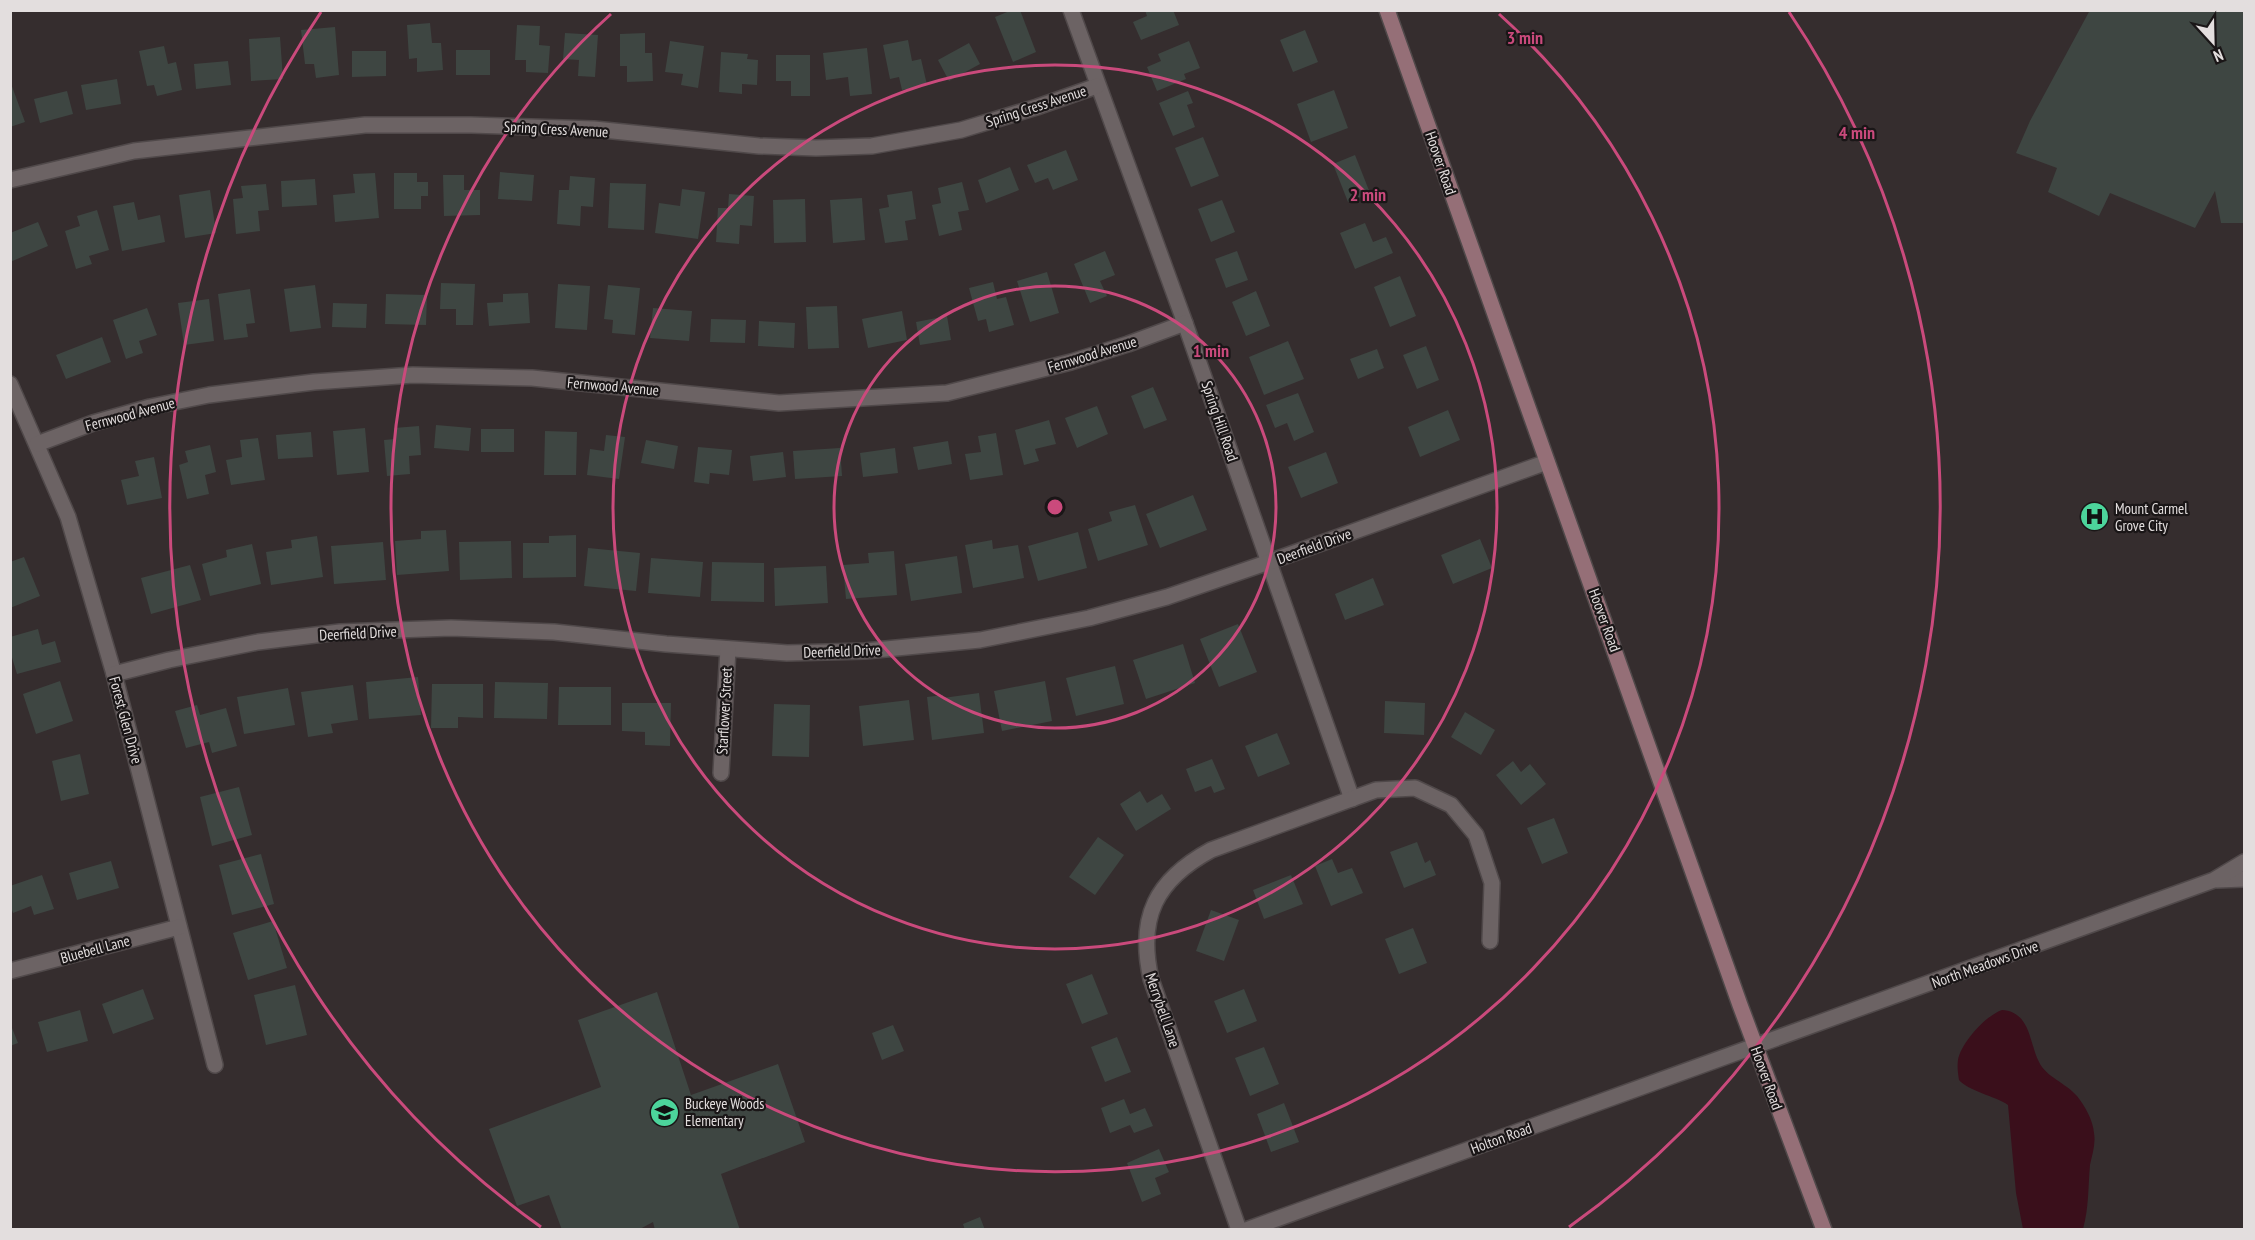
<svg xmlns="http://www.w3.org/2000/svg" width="2255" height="1240" font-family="'PT Sans Narrow',sans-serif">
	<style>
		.water { fill: #3a0f1b }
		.building { fill: #3e4642 }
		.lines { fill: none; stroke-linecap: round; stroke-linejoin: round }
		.minor-casing { stroke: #50494a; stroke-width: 18 }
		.tertiary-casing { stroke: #50494a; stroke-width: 18 }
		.secondary-casing { stroke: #50494a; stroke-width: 18 }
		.minor { stroke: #6c6364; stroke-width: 15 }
		.tertiary { stroke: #6c6364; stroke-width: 15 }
		.secondary { stroke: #956f77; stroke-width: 15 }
		.ring { fill: none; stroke: #ca4a7c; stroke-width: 3 }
		.labels { text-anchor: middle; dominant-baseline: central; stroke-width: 4.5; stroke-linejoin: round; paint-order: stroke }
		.street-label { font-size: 15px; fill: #e3dede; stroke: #1a1617 }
		.poi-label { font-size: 15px; fill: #e3dede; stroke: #1a1617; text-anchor: start }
		.centre { fill: #ca4a7c; stroke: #1a1617; stroke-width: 3 }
		.ring-label { font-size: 18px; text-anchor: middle; font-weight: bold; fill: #ca4a7c; stroke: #1a1617; stroke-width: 4.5; stroke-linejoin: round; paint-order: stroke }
	</style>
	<rect width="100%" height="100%" fill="#352d2e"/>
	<!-- water -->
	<path class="water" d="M2002,1010C2031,1012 2029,1043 2039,1062C2046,1077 2066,1083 2077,1096C2085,1106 2093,1120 2094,1133C2096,1144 2092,1155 2090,1165C2088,1187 2089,1208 2083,1229H2023L2016,1193L2008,1105C1995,1096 1968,1091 1959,1080C1958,1073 1957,1067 1958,1060C1961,1043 1985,1016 2002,1010Z"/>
	<!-- building -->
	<g class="building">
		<polygon points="1012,10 1020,10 1036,52 1013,62 995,17"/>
		<polygon points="1145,10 1173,10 1179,25 1141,40 1133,22 1147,16"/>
		<polygon points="2090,10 2244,10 2244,223 2221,223 2215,191 2195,228 2110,193 2099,216 2048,192 2057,168 2016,153 2030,121"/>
		<polygon points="430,23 432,43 441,43 443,70 417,72 417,58 409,59 407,25"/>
		<polygon points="517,25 540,26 539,45 550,46 548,73 526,72 526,60 515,60"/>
		<polygon points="335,27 339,75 316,78 314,64 305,64 301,30"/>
		<polygon points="1305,30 1318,62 1293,72 1280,40"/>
		<polygon points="565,33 598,35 595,77 578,76 579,60 563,59"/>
		<polygon points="645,33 645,53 652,53 653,81 627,82 627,66 620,66 620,34"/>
		<polygon points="280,37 283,79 251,81 249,39"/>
		<polygon points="908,40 912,61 921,59 927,85 902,90 899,77 890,79 883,45"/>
		<polygon points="670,41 704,46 698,88 681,85 683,74 665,72"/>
		<polygon points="1189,41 1200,68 1184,74 1186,79 1157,91 1147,67 1161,61 1158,54"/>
		<polygon points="969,43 980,64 949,81 938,60"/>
		<polygon points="164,46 168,64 176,62 182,90 157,96 154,85 147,86 139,51"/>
		<polygon points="867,48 872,94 850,96 848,77 826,80 823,53"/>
		<rect x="456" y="50" width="34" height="25"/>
		<polygon points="352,51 386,51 386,76 352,77"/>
		<polygon points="721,52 748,54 747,59 758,60 757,85 742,84 742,94 719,92"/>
		<polygon points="776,55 810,55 810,96 791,96 791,81 776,81"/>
		<polygon points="228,61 231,85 196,89 194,64"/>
		<polygon points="117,79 121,104 86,110 81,85"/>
		<polygon points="10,81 25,122 10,127"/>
		<polygon points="1334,90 1348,128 1311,142 1297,104"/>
		<polygon points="67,91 73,114 40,123 34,99"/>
		<polygon points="1188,91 1193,103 1187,105 1195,127 1173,136 1159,103"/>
		<polygon points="1203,137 1219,176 1191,187 1175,148"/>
		<polygon points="1066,150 1078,180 1053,190 1048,178 1035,183 1027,165"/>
		<polygon points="1355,155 1370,193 1348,202 1333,164"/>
		<polygon points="1010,167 1019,190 986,203 978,180"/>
		<polygon points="500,172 534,175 532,201 498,199"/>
		<polygon points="375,173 379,218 335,222 333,195 355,193 353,174"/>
		<polygon points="394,173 417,173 417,182 428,182 428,196 421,196 421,209 394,209"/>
		<polygon points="443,175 464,175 464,190 480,190 480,215 444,216"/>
		<polygon points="570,176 595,178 593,207 581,206 580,226 557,224 559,190 569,190"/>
		<polygon points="315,179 317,205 282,207 281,181"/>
		<polygon points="962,182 969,210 958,212 962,230 939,236 932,205 941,203 938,188"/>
		<polygon points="610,183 646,184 644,230 608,228"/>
		<polygon points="266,184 269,210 258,211 260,231 236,234 233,199 243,198 241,186"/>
		<polygon points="682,189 705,192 698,239 655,233 659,203 680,206"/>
		<polygon points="210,190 216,233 185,238 179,195"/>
		<polygon points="912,191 916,219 905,221 908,240 885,243 879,209 889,207 887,195"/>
		<polygon points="729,194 754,196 752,226 740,225 739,244 716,242 718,208 728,208"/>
		<polygon points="862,198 865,240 833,243 830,200"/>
		<polygon points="805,199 806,242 774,243 773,200"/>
		<polygon points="1222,200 1235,232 1211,242 1198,209"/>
		<polygon points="134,202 138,220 160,215 165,242 122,251 113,206"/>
		<polygon points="97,210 109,250 89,256 92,264 76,269 65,231 80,226 77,216"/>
		<polygon points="38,222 48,246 10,262 10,233"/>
		<polygon points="1365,223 1373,242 1386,237 1393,253 1355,269 1340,233"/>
		<polygon points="1105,251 1115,275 1100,281 1107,296 1090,303 1074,264"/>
		<polygon points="1237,251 1248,280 1226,288 1215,259"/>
		<polygon points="1047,272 1059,313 1030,322 1017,281"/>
		<polygon points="1400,276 1416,316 1390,327 1374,287"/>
		<polygon points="993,282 997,299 1006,297 1014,325 989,332 986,319 978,321 969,288"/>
		<polygon points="441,283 475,284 473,325 456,325 456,309 440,309"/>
		<polygon points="558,284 590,286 587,330 555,328"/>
		<polygon points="315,285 321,328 290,332 284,289"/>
		<polygon points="608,285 640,288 635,335 612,333 613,320 604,319"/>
		<polygon points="250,289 255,323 246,324 248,337 224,340 218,294"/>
		<polygon points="1256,291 1270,326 1246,336 1232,302"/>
		<polygon points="528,293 530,323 489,326 487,303 503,302 503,294"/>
		<polygon points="386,294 427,295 426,325 385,324"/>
		<polygon points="209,299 214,341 184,345 178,303"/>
		<polygon points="333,303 367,304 366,328 332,327"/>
		<polygon points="837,306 839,348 808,349 806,307"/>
		<polygon points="147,308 157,335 139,341 143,353 126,359 113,320"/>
		<polygon points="653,308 692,311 689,341 650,338"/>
		<polygon points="902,311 907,340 868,348 862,319"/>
		<polygon points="947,316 951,340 920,345 916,322"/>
		<polygon points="711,319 746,320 745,343 710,342"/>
		<polygon points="759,321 795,323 794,348 758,346"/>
		<polygon points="102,337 111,362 66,379 56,355"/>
		<polygon points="1288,341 1304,379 1264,395 1249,357"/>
		<polygon points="1426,346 1439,380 1417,389 1403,355"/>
		<polygon points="1377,349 1384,368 1358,379 1350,359"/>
		<polygon points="1153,387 1167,420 1144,429 1131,396"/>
		<polygon points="1298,393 1314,432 1294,441 1287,423 1275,428 1266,405"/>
		<polygon points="1097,406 1108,434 1077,448 1065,418"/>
		<polygon points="1448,410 1460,440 1420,457 1408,427"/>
		<polygon points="1049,420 1056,444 1035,449 1039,461 1024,465 1015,430"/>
		<polygon points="436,425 471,428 469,451 434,448"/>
		<polygon points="419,426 421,455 409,456 410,474 387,476 384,440 395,439 394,428"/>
		<polygon points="365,428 369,472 337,475 333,431"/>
		<rect x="481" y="429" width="33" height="23"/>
		<polygon points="545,431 577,432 576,475 544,475"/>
		<polygon points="311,432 313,457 278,459 276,435"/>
		<polygon points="996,433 1003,475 970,480 965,454 981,452 978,436"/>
		<polygon points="606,435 625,437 619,479 587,475 590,449 604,451"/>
		<polygon points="258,438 265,480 231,485 226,460 242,457 240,440"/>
		<polygon points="646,440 678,446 674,469 641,463"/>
		<polygon points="948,441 952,464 918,470 913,447"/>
		<polygon points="210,445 216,472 205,475 209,494 187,499 179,465 188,462 185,451"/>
		<polygon points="698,447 732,450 729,475 710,473 709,484 694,482"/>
		<polygon points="840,448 842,476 795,479 793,451"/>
		<polygon points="895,448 898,473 863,477 860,453"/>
		<polygon points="783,452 786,477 753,481 750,456"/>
		<polygon points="1326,452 1338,483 1301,498 1288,467"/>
		<polygon points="154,457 162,498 127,505 121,480 139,476 135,461"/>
		<polygon points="1193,495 1207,530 1160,548 1146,514"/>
		<polygon points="1135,505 1148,545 1098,561 1088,529 1112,521 1109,512"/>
		<polygon points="446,530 449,571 397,575 395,541 421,539 421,531"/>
		<polygon points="1078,532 1087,568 1038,581 1028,546"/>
		<polygon points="576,535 576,577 523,578 523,543 549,543 549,536"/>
		<polygon points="317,536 323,577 271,585 266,552 292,548 291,540"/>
		<polygon points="1480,539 1492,568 1453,584 1441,555"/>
		<polygon points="992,540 993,549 1018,545 1024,578 973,588 965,545"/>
		<polygon points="511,541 512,578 460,580 459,542"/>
		<polygon points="383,542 386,580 334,584 331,546"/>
		<polygon points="252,544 261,584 210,596 202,564 227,557 226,550"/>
		<polygon points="588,548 640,553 636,591 584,586"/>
		<polygon points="894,551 897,595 846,599 843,565 869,563 868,553"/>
		<polygon points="957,556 962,593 911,601 905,564"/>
		<polygon points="24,557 40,596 10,608 10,562"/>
		<polygon points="651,558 703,562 700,597 648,593"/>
		<polygon points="712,562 764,563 764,602 711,601"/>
		<polygon points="190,565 201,600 151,614 141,578"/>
		<polygon points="826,566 828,603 775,606 774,568"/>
		<polygon points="1373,578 1384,605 1345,620 1335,594"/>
		<polygon points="1238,624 1257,672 1219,687 1200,639"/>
		<polygon points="38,629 42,645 55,641 61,662 17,674 10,651 10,637"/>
		<polygon points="1183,644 1195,683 1146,699 1133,660"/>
		<polygon points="1115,666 1124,704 1076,716 1066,678"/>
		<polygon points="418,677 421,715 369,719 366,682"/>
		<polygon points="60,681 73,721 36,734 23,694"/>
		<polygon points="1045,681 1052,721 1002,731 994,691"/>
		<polygon points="495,682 548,683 547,719 494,718"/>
		<polygon points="432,684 483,684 483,718 458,717 458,728 431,728"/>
		<polygon points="353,685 358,720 331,724 333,733 308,737 301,692"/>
		<polygon points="559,687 611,687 611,725 558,725"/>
		<polygon points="288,688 295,725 244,734 237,697"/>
		<polygon points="979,693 984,733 932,740 927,697 943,695 943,698"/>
		<polygon points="909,700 914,740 863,746 859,706"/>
		<polygon points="1385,701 1425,703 1424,735 1384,733"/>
		<polygon points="622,703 671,703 670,746 645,745 645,732 622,731"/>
		<polygon points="774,704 810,705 809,757 772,756"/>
		<polygon points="197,705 200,715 226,708 237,746 212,753 209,742 186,748 175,711"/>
		<polygon points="1465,712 1495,730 1481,755 1451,737"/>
		<polygon points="1277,733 1290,764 1258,777 1245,746"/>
		<polygon points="80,754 89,794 61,801 52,761"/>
		<polygon points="1212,759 1225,789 1214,793 1211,786 1195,792 1186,769"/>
		<polygon points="1513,761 1521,772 1530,764 1546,784 1521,805 1496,775"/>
		<polygon points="239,787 252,835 212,846 200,797"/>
		<polygon points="1140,791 1147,803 1162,794 1171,809 1136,831 1120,804"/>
		<polygon points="1554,818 1568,853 1542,864 1527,828"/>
		<polygon points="1098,837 1124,855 1095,895 1069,877"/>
		<polygon points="1417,842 1425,863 1430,860 1436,875 1404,888 1390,852"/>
		<polygon points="261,854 274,904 232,915 219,865"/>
		<polygon points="1332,859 1338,873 1352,868 1363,893 1331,906 1315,866"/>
		<polygon points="111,861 119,888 77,900 69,873"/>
		<polygon points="42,875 54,909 34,915 31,906 13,913 10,904 10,886"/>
		<polygon points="1291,875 1303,904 1264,919 1253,890"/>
		<polygon points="1211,910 1239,920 1224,961 1196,951"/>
		<polygon points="273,921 287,968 248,980 233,933"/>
		<polygon points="1413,928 1427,963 1399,974 1385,939"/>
		<polygon points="1092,974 1108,1014 1082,1024 1066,984"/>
		<polygon points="295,985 307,1035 266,1045 254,995"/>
		<polygon points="143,989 154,1019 113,1034 102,1004"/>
		<polygon points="1244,989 1257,1021 1227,1033 1214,1001"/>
		<polygon points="657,992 691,1095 778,1064 805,1142 721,1174 740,1230 655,1230 653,1222 638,1230 562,1230 549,1195 517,1206 489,1129 601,1087 578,1020"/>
		<polygon points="80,1010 88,1041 47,1052 38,1022"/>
		<polygon points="10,1023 18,1043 10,1046"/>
		<polygon points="893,1025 904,1051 882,1060 872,1033"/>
		<polygon points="1117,1037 1131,1072 1105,1082 1091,1047"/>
		<polygon points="1264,1047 1279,1084 1250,1096 1235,1058"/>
		<polygon points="1124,1099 1130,1114 1145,1108 1153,1126 1134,1133 1130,1125 1110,1133 1101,1108"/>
		<polygon points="1284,1103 1299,1142 1271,1152 1257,1114"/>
		<polygon points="1159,1149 1169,1172 1155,1178 1161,1194 1142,1202 1127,1163"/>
		<polygon points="980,1217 985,1230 965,1230 963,1224"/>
	</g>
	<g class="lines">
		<defs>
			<g id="minor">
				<polyline points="1071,10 1185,323 1352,799"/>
				<polyline points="10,180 134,151 365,125 471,125 594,129 759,146 816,148 872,146 961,130 1037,107 1097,86"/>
				<polyline points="10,384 68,517 114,674 215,1065"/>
				<polyline points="37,444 93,423 150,407 209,395 314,382 413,375 532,378 779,403 947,393 1071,362 1128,344 1185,323"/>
				<polyline points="114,674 169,660 258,642 340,632 451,628 554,632 666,644 787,653 865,651 980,640 1089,618 1167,597 1269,562 1547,462"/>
				<polyline points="721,773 728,649"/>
				<polyline points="10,971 179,927"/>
				<path d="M1239,1230L1151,979C1137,917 1156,880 1211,850L1376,790L1415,788L1451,805L1476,835L1492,883L1490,941"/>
			</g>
			<g id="tertiary">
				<polyline points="2217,880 2244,879"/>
				<polyline points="1246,1230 2214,880 2244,862"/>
			</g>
			<polyline id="secondary" points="1387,10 1740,1005 1824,1230"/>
		</defs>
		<!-- minor casing -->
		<use href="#minor" class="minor-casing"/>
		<!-- tertiary casing -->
		<use href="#tertiary" class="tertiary-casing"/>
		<!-- secondary casing -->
		<use href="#secondary" class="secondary-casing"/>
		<!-- minor -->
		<use href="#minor" class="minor"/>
		<!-- tertiary -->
		<use href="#tertiary" class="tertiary"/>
		<!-- secondary -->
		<use href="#secondary" class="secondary"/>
	</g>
	<!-- distance rings -->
	<g class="ring">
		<circle cx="1055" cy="507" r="221"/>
		<circle cx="1055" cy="507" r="442"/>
		<path d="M1499 14A664 664 0 1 1 611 14"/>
		<path d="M541 1227A885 885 0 0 1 321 12M1789 12A885 885 0 0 1 1569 1227"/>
	</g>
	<!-- icons -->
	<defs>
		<symbol id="hospital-disc" viewBox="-11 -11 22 22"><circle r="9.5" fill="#4cd49b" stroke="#1a1617"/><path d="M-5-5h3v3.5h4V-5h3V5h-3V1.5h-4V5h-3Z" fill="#111"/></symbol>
		<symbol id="school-disc" viewBox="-11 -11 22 22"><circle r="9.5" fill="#4cd49b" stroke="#1a1617"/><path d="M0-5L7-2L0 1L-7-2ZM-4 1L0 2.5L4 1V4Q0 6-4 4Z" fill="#111"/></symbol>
	</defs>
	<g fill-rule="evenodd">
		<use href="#hospital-disc" x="2078" y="500" width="33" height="33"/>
		<use href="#school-disc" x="648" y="1096" width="33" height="33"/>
	</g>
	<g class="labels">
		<!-- street labels -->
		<g class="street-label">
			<text transform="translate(1036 106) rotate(-18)">Spring Cress Avenue</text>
			<text transform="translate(556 129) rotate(3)">Spring Cress Avenue</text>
			<text transform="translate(1441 163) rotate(71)">Hoover Road</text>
			<text transform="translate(1092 354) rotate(-17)">Fernwood Avenue</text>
			<text transform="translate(613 386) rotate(5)">Fernwood Avenue</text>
			<text transform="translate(130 414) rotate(-15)">Fernwood Avenue</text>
			<text transform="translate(1220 421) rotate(71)">Spring Hill Road</text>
			<text transform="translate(1314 546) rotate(-20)">Deerfield Drive</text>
			<text transform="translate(1605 620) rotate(70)">Hoover Road</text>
			<text transform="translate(358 633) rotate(-3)">Deerfield Drive</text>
			<text transform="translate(842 651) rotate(-2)">Deerfield Drive</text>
			<text transform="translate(724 711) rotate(-87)">Starflower Street</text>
			<text transform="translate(126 720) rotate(75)">Forest Glen Drive</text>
			<text transform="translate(95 949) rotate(-15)">Bluebell Lane</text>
			<text transform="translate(1985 964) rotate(-20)">North Meadows Drive</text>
			<text transform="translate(1163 1010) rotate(71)">Merrybell Lane</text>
			<text transform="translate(1767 1078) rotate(70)">Hoover Road</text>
			<text transform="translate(1501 1138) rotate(-20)">Holton Road</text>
		</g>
		<!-- poi labels -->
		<g class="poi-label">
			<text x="2115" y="508">Mount Carmel<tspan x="2115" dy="17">Grove City</tspan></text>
			<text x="685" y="1103">Buckeye Woods<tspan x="685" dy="17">Elementary</tspan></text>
		</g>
	</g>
	<circle cx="1055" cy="507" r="9" class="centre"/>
	<g class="ring-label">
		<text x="1525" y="44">3 min</text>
		<text x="1857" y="139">4 min</text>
		<text x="1368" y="201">2 min</text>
		<text x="1211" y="357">1 min</text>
	</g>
	<!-- border -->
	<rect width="2255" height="1240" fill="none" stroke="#e3dede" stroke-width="24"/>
	<!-- north arrow -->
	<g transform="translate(2213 42) rotate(158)" stroke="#1a1617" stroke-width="4.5" paint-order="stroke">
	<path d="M0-4.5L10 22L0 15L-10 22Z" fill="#e3dede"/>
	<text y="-9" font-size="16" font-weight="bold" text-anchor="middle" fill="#e3dede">N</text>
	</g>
</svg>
